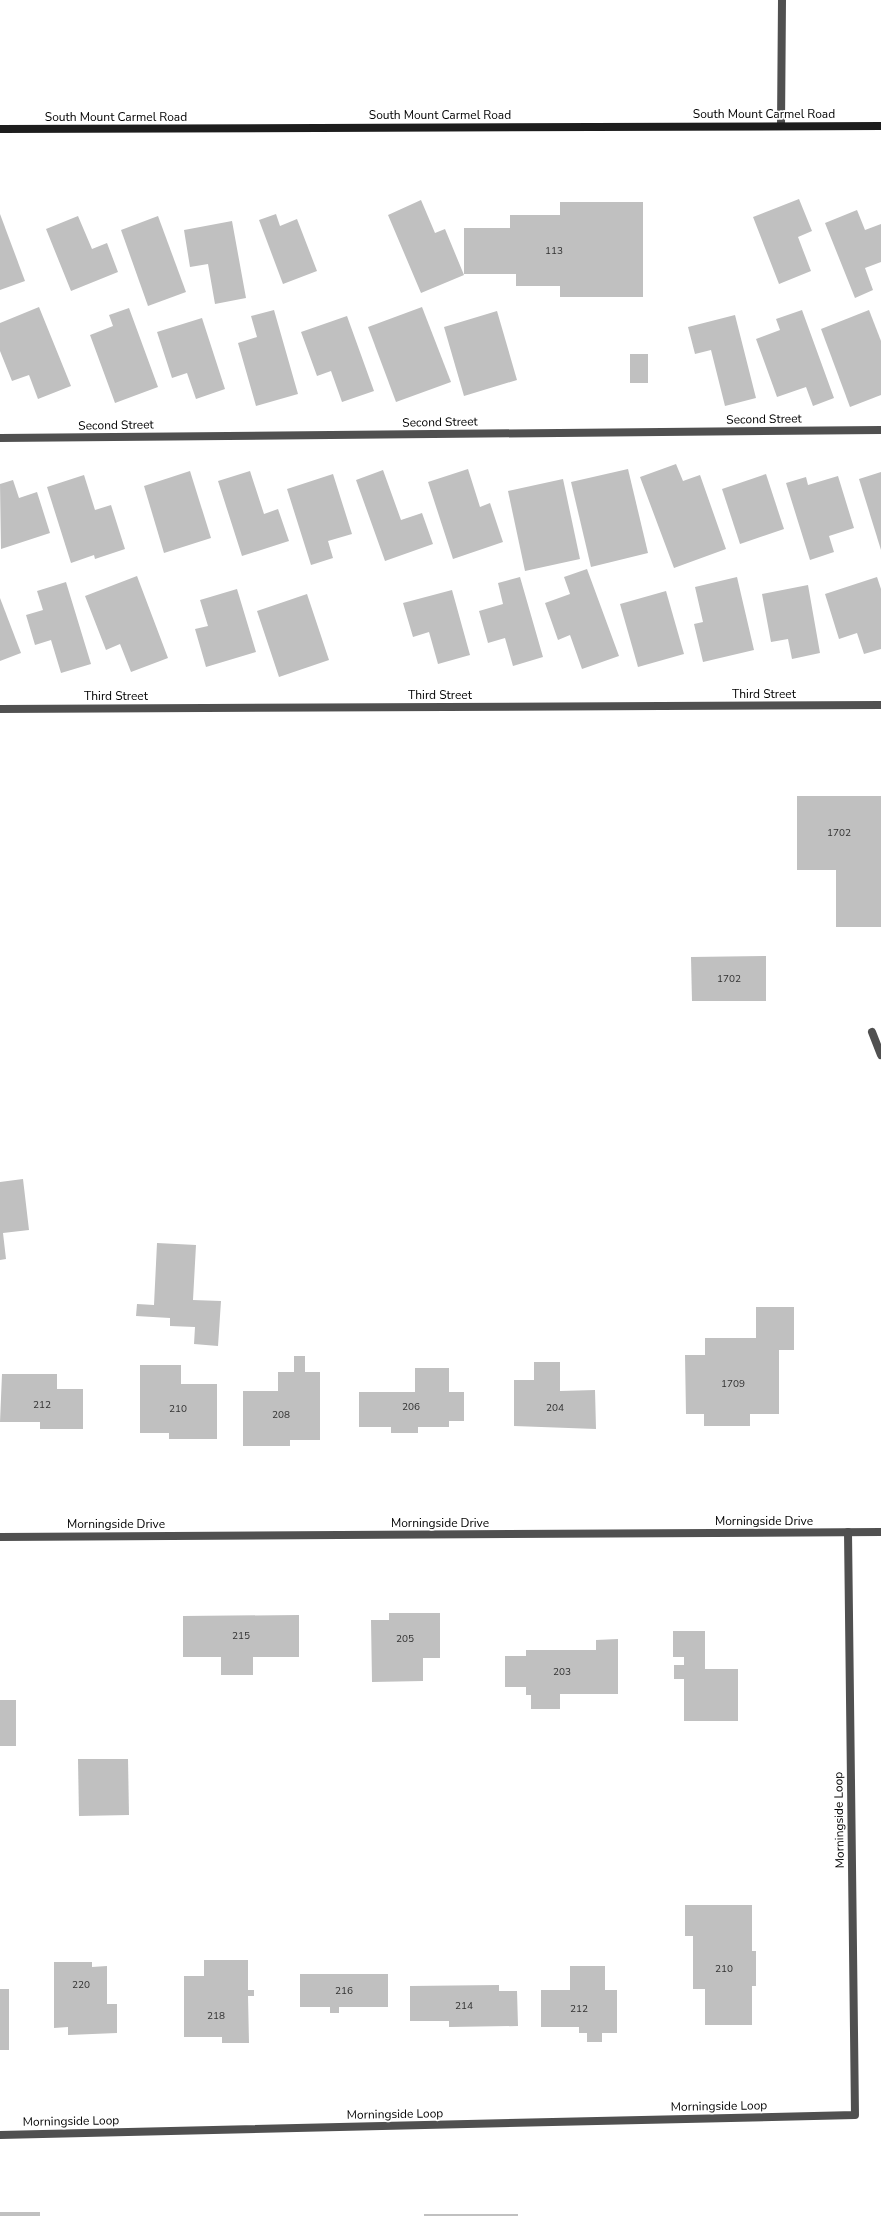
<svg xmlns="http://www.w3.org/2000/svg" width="881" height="2216" font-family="'Nunito Sans',sans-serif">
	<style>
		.building { fill: #c0c0c0 }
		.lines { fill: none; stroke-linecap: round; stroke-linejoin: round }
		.lane { stroke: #505050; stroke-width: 8 }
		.street { stroke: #505050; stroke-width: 8 }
		.secondary { stroke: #1d1d1d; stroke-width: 8 }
		.labels { text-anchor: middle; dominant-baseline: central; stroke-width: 3.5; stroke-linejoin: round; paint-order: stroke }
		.number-label { font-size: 10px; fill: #303030 }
		.street-label { font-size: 12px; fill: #000; stroke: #fff }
	</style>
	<rect width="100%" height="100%" fill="#fff"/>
	<!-- building -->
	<g class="building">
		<polygon points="799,199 812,231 798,237 811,271 779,284 753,217"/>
		<polygon points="421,200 435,233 445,229 464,275 421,293 388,215"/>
		<polygon points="560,202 643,202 643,297 560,297 560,286 516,286 516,274 464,274 464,228 510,228 510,215 560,215"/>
		<polygon points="857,210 865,230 881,224 881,262 865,268 873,290 855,298 825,223"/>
		<polygon points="0,214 25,281 0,290"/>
		<polygon points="276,214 280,226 297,219 317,271 283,284 259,220"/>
		<polygon points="78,216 92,249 107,243 118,272 71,291 46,229"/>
		<polygon points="158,216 186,292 148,306 121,230"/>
		<polygon points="232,221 246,298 215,304 208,264 190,267 184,230"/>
		<polygon points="39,307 71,386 38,399 29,375 12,381 0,351 0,323"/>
		<polygon points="422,307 451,382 396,402 368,327"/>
		<polygon points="129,308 158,387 115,403 90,335 113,326 109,315"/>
		<polygon points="274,310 298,394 256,406 238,343 257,337 251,316"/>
		<polygon points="802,310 834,398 813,406 806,387 777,397 756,339 780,330 776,319"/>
		<polygon points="869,310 881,341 881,395 850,407 821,329"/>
		<polygon points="497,311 517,380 464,396 444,327"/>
		<polygon points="735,315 756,398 725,406 711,350 695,354 688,327"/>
		<polygon points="347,316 374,391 342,402 331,371 317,376 301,332"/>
		<polygon points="202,318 225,389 196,399 187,373 172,378 157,332"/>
		<rect x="630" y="354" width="18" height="29"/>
		<polygon points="676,464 683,481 700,475 726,549 674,568 640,477"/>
		<polygon points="468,469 480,507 490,503 503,542 453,559 428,482"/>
		<polygon points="628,469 648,553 591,567 571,482"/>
		<polygon points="383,470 401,520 422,513 433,544 385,561 356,480"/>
		<polygon points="190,471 211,538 164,553 144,486"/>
		<polygon points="250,471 264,514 278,509 289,541 242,556 218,481"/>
		<polygon points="881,472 881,550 859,479"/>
		<polygon points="333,474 352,534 328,541 333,558 311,565 287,489"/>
		<polygon points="766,474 784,529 740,544 722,489"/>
		<polygon points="84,475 95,510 111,505 125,549 95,559 94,555 71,563 47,487"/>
		<polygon points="838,476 854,528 829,536 834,552 810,560 786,483 806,477 808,485"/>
		<polygon points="563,479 580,559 525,571 508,491"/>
		<polygon points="13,480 19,498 37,492 50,533 1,549 0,484"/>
		<polygon points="587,569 619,656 582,669 570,635 558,640 545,603 570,594 564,577"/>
		<polygon points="137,576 168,658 131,672 120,644 106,650 85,596"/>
		<polygon points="520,577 543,657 513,666 505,638 488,643 479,611 503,604 498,583"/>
		<polygon points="737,577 754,650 703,662 694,624 703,622 695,587"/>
		<polygon points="877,577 881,589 881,649 864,654 857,633 839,639 825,594"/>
		<polygon points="66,582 91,664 61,673 51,640 35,645 26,615 43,610 37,591"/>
		<polygon points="808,585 820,653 792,659 788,639 771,642 762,594"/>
		<polygon points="237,589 256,652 206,667 195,629 208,626 200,600"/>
		<polygon points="452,590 470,655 438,664 429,632 413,637 403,603"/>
		<polygon points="666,591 684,654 638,667 620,604"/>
		<polygon points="307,594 329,660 279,677 257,611"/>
		<polygon points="0,598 21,653 0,661"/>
		<polygon points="797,796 881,796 881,927 836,927 836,870 797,870"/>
		<polygon points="766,956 766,1001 692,1001 691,957"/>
		<polygon points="23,1179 29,1230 3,1233 6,1259 0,1260 0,1182"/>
		<polygon points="157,1243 196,1245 193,1300 221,1301 218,1346 194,1344 195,1327 170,1326 170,1318 136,1316 137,1304 154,1305"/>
		<polygon points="756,1307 794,1307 794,1350 779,1350 779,1414 750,1414 750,1426 704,1426 704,1414 686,1414 685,1355 705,1355 705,1338 756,1338"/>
		<polygon points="294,1356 305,1356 305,1372 320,1372 320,1440 290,1440 290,1446 243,1446 243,1391 278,1391 278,1372 294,1372"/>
		<polygon points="534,1362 560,1362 560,1391 595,1390 596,1429 514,1426 514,1380 534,1380"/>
		<polygon points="140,1365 181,1365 181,1384 217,1384 217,1439 169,1439 169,1433 140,1433"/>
		<polygon points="415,1368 449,1368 449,1392 464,1392 464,1421 449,1421 449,1427 418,1427 418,1433 391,1433 391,1427 359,1427 359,1392 415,1392"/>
		<polygon points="2,1374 57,1374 57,1389 83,1389 83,1429 40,1429 40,1422 0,1422"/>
		<polygon points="389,1613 440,1613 440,1658 423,1658 423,1681 372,1682 371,1620 389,1620"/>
		<polygon points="299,1615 299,1657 253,1657 253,1675 221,1675 221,1657 183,1657 183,1616"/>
		<polygon points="673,1631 705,1631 705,1669 738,1669 738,1721 684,1721 684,1679 674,1679 674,1665 684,1665 684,1657 673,1657"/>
		<polygon points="618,1639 618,1694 560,1694 560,1709 531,1709 531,1695 526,1695 526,1687 505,1687 505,1656 526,1656 526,1650 596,1650 596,1640"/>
		<rect x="0" y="1700" width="16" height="46"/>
		<polygon points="78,1759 128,1759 129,1815 79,1816"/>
		<polygon points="685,1905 752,1905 752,1951 756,1951 756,1986 752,1986 752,2025 705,2025 705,1989 693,1989 693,1936 685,1936"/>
		<polygon points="204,1960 248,1960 248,1990 254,1990 254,1996 248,1996 249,2043 222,2043 222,2037 184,2037 184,1976 204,1976"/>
		<polygon points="54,1962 92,1962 92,1967 107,1966 107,2004 117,2004 117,2033 68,2035 68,2027 54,2028"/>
		<polygon points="570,1966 605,1966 605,1990 617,1990 617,2033 602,2033 602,2042 587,2042 587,2033 579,2033 579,2027 541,2027 541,1990 570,1990"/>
		<polygon points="300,1974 388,1974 388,2007 339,2007 339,2013 330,2013 330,2007 300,2007"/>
		<polygon points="499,1985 499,1991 517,1991 518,2026 449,2027 449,2021 410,2021 410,1986"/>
		<rect x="0" y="1989" width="9" height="61"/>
		<rect x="0" y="2212" width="40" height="4"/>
		<rect x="424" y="2214" width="94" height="2"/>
	</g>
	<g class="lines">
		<!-- lane -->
		<polyline class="lane" points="781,126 782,0"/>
		<!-- street -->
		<g class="street">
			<polyline points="0,438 881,430"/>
			<polyline points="0,709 881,705"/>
			<polyline points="872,1032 881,1055"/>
			<polyline points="0,1537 881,1532"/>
			<polyline points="0,2135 855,2115 848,1532"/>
		</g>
		<!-- secondary -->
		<polyline class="secondary" points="0,129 881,126"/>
	</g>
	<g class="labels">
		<!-- number labels -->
		<g class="number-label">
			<text x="554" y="251">113</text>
			<text x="839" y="833">1702</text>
			<text x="729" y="979">1702</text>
			<text x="733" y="1384">1709</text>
			<text x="42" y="1405">212</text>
			<text x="411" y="1407">206</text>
			<text x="555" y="1408">204</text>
			<text x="178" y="1409">210</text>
			<text x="281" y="1415">208</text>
			<text x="241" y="1636">215</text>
			<text x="405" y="1639">205</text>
			<text x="562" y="1672">203</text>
			<text x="724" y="1969">210</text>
			<text x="81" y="1985">220</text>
			<text x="344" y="1991">216</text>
			<text x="464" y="2006">214</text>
			<text x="579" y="2009">212</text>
			<text x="216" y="2016">218</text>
		</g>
		<!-- street labels -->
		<g class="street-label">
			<text x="764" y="114">South Mount Carmel Road</text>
			<text x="440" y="115">South Mount Carmel Road</text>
			<text x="116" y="117">South Mount Carmel Road</text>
			<text transform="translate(764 419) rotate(-1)">Second Street</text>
			<text transform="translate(440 422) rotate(-1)">Second Street</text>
			<text transform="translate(116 425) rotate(-1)">Second Street</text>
			<text x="764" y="694">Third Street</text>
			<text x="440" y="695">Third Street</text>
			<text x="116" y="696">Third Street</text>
			<text x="764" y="1521">Morningside Drive</text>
			<text x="440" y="1523">Morningside Drive</text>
			<text x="116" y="1524">Morningside Drive</text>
			<text transform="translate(839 1820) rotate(-91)">Morningside Loop</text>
			<text transform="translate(719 2106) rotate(-1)">Morningside Loop</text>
			<text transform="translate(395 2114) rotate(-1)">Morningside Loop</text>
			<text transform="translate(71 2121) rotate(-1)">Morningside Loop</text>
		</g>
	</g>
</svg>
